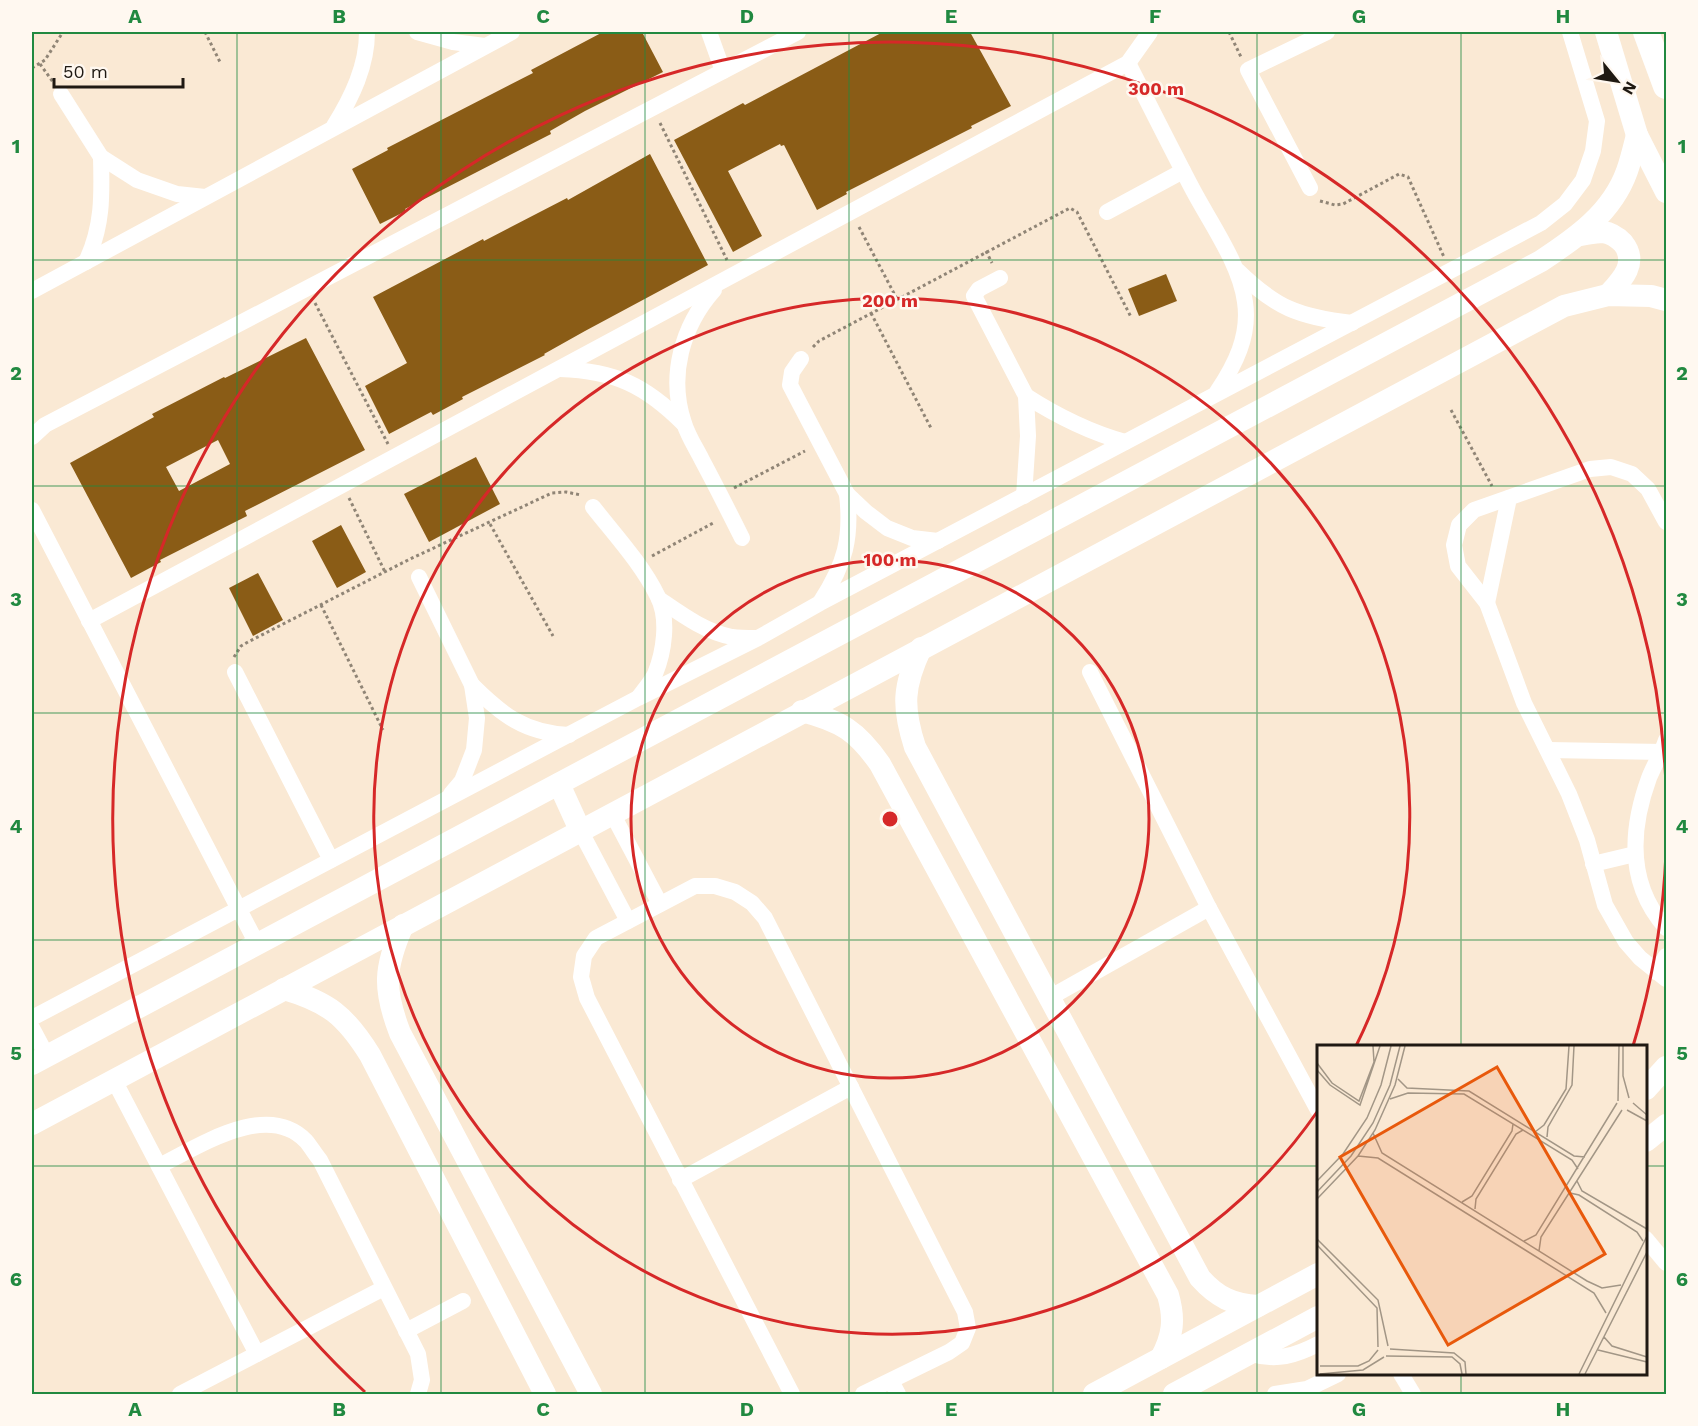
<svg xmlns="http://www.w3.org/2000/svg" width="1698" height="1426" font-family="'Work Sans',sans-serif">
	<style>
		.building { fill: #8a5c16; fill-rule: evenodd }
		.lines { fill: none; stroke-linecap: round; stroke-linejoin: round }
		.path { stroke: #908576; stroke-width: 3; stroke-dasharray: 3 3; stroke-linecap: butt }
		.street { stroke: #fff; stroke-width: 16 }
		.secondary { stroke: #fff; stroke-width: 22 }
		.primary { stroke: #fff; stroke-width: 26 }
		.grid { fill: none; stroke: #218940; stroke-width: 1.5; stroke-opacity: 0.55 }
		.ring { fill: none; stroke: #d62828; stroke-width: 3 }
		.inset-road { fill: none; stroke: #a29686; stroke-width: 1.5 }
		.view { fill: #e8590c; fill-opacity: 0.15; stroke: #e8590c; stroke-width: 3 }
		.inset-edge { fill: none; stroke: #1f1912; stroke-width: 3 }
		.centre { fill: #d62828; stroke: #fff8f0; stroke-width: 3 }
		.ring-label { font-size: 18px; text-anchor: middle; font-weight: bold; fill: #d62828; stroke: #fff8f0; stroke-width: 5; stroke-linejoin: round; paint-order: stroke }
		.neatline { fill: none; stroke: #218940; stroke-width: 2 }
		.grid-label { font-size: 20px; text-anchor: middle; font-weight: bold; fill: #218940 }
	</style>
	<rect width="100%" height="100%" fill="#fae9d4"/>
	<!-- building -->
	<g class="building">
		<polygon points="603,32 642,32 663,72 585,111 550,131 551,134 405,209 406,211 380,224 352,169 388,150 387,148 533,73 531,70"/>
		<polygon points="883,32 970,32 1011,106 971,126 972,128 846,192 847,194 817,210 784,145 781,146 780,144 728,171 762,236 733,252 674,140 743,103 745,105"/>
		<polygon points="650,154 708,265 585,331 544,354 545,355 462,397 463,399 433,415 431,412 389,434 365,386 407,363 373,297 483,239 484,241 567,198 568,200"/>
		<polygon points="1166,274 1177,301 1139,316 1128,289"/>
		<path d="M306,338L365,450L245,511L247,516L160,560L161,562L131,578L70,463L154,417L152,414L224,377L225,378ZM218,440L230,464L179,491L166,467Z"/>
		<polygon points="476,457 500,504 429,542 404,494"/>
		<polygon points="341,525 366,572 337,588 312,541"/>
		<polygon points="258,573 283,620 253,636 229,588"/>
	</g>
	<g class="lines">
		<!-- path -->
		<g class="path">
			<polyline points="205,32 220,62"/>
			<polyline points="1229,32 1241,57"/>
			<polyline points="40,64 53,82"/>
			<polyline points="32,68 45,60 63,32"/>
			<polyline points="660,123 727,260"/>
			<polyline points="1320,201 1335,205 1343,204 1399,174 1408,177 1444,257"/>
			<polyline points="859,227 897,299"/>
			<polyline points="986,251 992,263"/>
			<polyline points="315,303 388,444"/>
			<polyline points="871,313 932,430"/>
			<polyline points="813,347 819,341 1070,208 1077,212 1131,317"/>
			<polyline points="1451,410 1492,486"/>
			<polyline points="734,488 805,451"/>
			<polyline points="349,498 385,572"/>
			<polyline points="490,524 553,636"/>
			<polyline points="652,556 715,522"/>
			<polyline points="321,605 383,730"/>
			<polyline points="234,657 241,646 248,642 410,559 552,493 566,492 581,495"/>
		</g>
		<!-- street -->
		<g class="street">
			<polyline points="417,32 453,42 485,46"/>
			<polyline points="709,32 723,71"/>
			<path d="M1128,63C1150,106 1171,148 1193,190C1211,224 1240,264 1245,302C1250,336 1235,365 1217,392"/>
			<polyline points="61,94 101,157 137,180 177,194 205,197"/>
			<path d="M334,126C352,97 367,66 367,32"/>
			<polyline points="1310,188 1248,70 1327,32"/>
			<polyline points="1107,212 1183,171"/>
			<path d="M86,262C103,226 102,195 101,157"/>
			<path d="M1238,271C1276,308 1299,317 1352,323"/>
			<polyline points="1000,278 979,289 974,296 1026,396 1028,436 1024,496"/>
			<path d="M714,290C682,326 668,376 684,423C688,436 696,448 702,460C716,486 729,512 742,538"/>
			<polyline points="32,291 512,32"/>
			<polyline points="801,359 792,372 790,385 847,494 866,512 887,528 912,538 938,541"/>
			<path d="M560,369C615,371 645,385 684,424"/>
			<path d="M1026,396C1057,416 1089,432 1125,442"/>
			<polyline points="32,437 45,425 798,32"/>
			<path d="M593,507C615,535 642,564 658,597C669,619 664,652 655,674C651,682 644,690 639,697"/>
			<polyline points="32,510 257,944"/>
			<polyline points="1666,522 1648,489 1632,474 1611,467 1590,469 1474,510 1459,525 1454,545 1458,566 1487,603 1524,703 1569,794 1587,840 1605,905 1626,942 1640,958 1666,979"/>
			<polyline points="419,577 472,685 477,718 474,750 462,781 451,794"/>
			<path d="M659,599C681,614 705,632 732,637C740,638 748,638 756,638"/>
			<path d="M821,601C845,564 852,538 847,494"/>
			<polyline points="1487,603 1509,498"/>
			<polyline points="89,621 1128,63 1150,32"/>
			<polyline points="235,672 331,860"/>
			<polyline points="1090,672 1209,908 1318,1110"/>
			<path d="M472,685C502,715 525,733 569,735"/>
			<path d="M1666,740C1662,753 1654,765 1649,778C1630,830 1627,884 1666,928"/>
			<polyline points="1548,750 1663,752"/>
			<polyline points="612,813 660,904"/>
			<polyline points="580,830 628,921"/>
			<polyline points="1593,864 1635,854"/>
			<polyline points="1656,972 1666,956"/>
			<polyline points="1049,998 1209,908"/>
			<polyline points="32,1018 638,698 758,638 820,603 1541,223 1565,204 1583,180 1593,151 1597,121 1570,32"/>
			<polyline points="32,1028 47,1056"/>
			<polyline points="114,1080 257,1354"/>
			<path d="M159,1166C198,1147 267,1100 306,1141C311,1147 315,1154 320,1160L418,1354L422,1380L418,1394"/>
			<polyline points="680,1180 851,1087"/>
			<polyline points="1646,1239 1666,1263"/>
			<polyline points="406,1331 463,1301"/>
			<path d="M1251,1354C1277,1361 1295,1356 1318,1344"/>
			<polyline points="1401,1374 1413,1394"/>
			<polyline points="891,1381 898,1394"/>
			<polyline points="180,1394 384,1288"/>
			<polyline points="792,1394 587,998 581,977 584,956 596,938 695,886 715,886 735,892 752,903 765,918 965,1312 968,1328 962,1343 949,1352 863,1394"/>
			<polyline points="1275,1394 1307,1389 1338,1374"/>
		</g>
		<!-- secondary -->
		<g class="secondary">
			<polyline points="1606,32 1637,135 1666,192"/>
			<path d="M1580,235C1587,234 1596,232 1603,232C1611,233 1618,238 1623,243C1639,263 1621,281 1608,295"/>
			<path d="M921,648C903,686 902,707 915,747L1200,1278C1217,1297 1233,1305 1258,1306"/>
			<path d="M802,711C841,721 857,731 880,764L1168,1295C1175,1319 1173,1336 1161,1358"/>
			<polyline points="559,784 580,830"/>
			<path d="M403,925C384,968 383,989 400,1033L591,1394"/>
			<path d="M284,989C328,1002 345,1015 370,1055L545,1394"/>
			<path d="M32,1064L1541,261C1576,238 1612,213 1627,171C1631,160 1634,147 1637,135"/>
			<polyline points="1646,1089 1666,1067"/>
			<polyline points="32,1124 1564,306 1608,295 1651,296 1666,300"/>
			<polyline points="1646,1141 1666,1125"/>
			<polyline points="1094,1394 1318,1274"/>
			<polyline points="1174,1394 1318,1317"/>
		</g>
		<!-- primary -->
		<polyline class="primary" points="1646,32 1666,86"/>
	</g>
	<!-- grid -->
	<path class="grid" d="M237,32V1394M441,32V1394M645,32V1394M849,32V1394M1053,32V1394M1257,32V1394M1461,32V1046M32,260H1666M32,486H1666M32,713H1666M32,940H1666M32,1166H1318M1646,1166H1666M1461,1374V1394"/>
	<!-- distance rings -->
	<g class="ring">
		<circle cx="890" cy="819" r="259"/>
		<path d="M1317 1112A518 518 0 1 1 1356 1046"/>
		<path d="M1666 853A777 777 0 0 1 1633 1046M365 1392A777 777 0 1 1 1666 785"/>
	</g>
	<!-- overview -->
	<g transform="translate(1317 1045)">
		<rect width="330" height="330" fill="#fae9d4"/>
		<path class="inset-road" d="M306,1V31L312,53M0,18L15,38L42,56L57,17L56,1M0,25L13,40L43,60L63,1M81,34L90,43L152,46L257,111L268,112M73,54L91,48L147,49L255,115L261,124M301,56L302,1M316,58L330,70M310,65L330,76M218,87L227,80L249,44L252,1M56,88L65,108L270,236L285,243L304,240M230,92L231,82L255,40L257,1M41,111L61,113L277,248L289,268M0,136L26,109L50,73L64,40L74,1M260,136L265,146L330,184M0,147L34,111L56,78L73,40L83,1M253,148L262,150L320,187L326,196M0,154L41,111L58,85L78,40L88,1M145,157L155,151L195,86L196,79M158,164L159,154L199,89L206,85M0,194L61,255L71,301M207,196L219,190L300,58M0,200L60,263L61,302M222,206L224,192L305,65M287,292L295,301L330,312M73,304L137,308L148,317L149,329M281,305L330,317M69,311L135,312L143,319L145,329M3,321H41L52,316L61,305M3,329L46,325L67,312M262,329L330,191M268,329L330,207"/>
		<path class="view" d="M180,22L288,209L131,300L23,112Z"/>
		<rect width="330" height="330" class="inset-edge"/>
	</g>
	<circle cx="890" cy="819" r="9" class="centre"/>
	<g class="ring-label">
		<text x="1156" y="95">300 m</text>
		<text x="890" y="307">200 m</text>
		<text x="890" y="566">100 m</text>
	</g>
	<!-- border -->
	<rect width="1698" height="1426" fill="none" stroke="#fff8f0" stroke-width="66"/>
	<!-- north arrow -->
	<g transform="translate(1617 81) rotate(120)" stroke="#fff8f0" stroke-width="4.5" paint-order="stroke">
	<path d="M0-4.5L10 22L0 15L-10 22Z" fill="#1f1912"/>
	<text y="-9" font-size="16" font-weight="bold" text-anchor="middle" fill="#1f1912">N</text>
	</g>
	<!-- scale -->
	<path d="M54 78v9h129v-9" fill="none" stroke="#1f1912" stroke-width="3"/>
	<text x="63" y="78" font-size="18" fill="#1f1912" stroke="#fff8f0" stroke-width="4.5" paint-order="stroke">50 m</text>
	<rect x="33" y="33" width="1632" height="1360" class="neatline"/>
	<g class="grid-label">
		<text x="135" y="23">A</text>
		<text x="339" y="23">B</text>
		<text x="543" y="23">C</text>
		<text x="747" y="23">D</text>
		<text x="951" y="23">E</text>
		<text x="1155" y="23">F</text>
		<text x="1359" y="23">G</text>
		<text x="1563" y="23">H</text>
		<text x="16" y="153">1</text>
		<text x="1682" y="153">1</text>
		<text x="16" y="380">2</text>
		<text x="1682" y="380">2</text>
		<text x="16" y="606">3</text>
		<text x="1682" y="606">3</text>
		<text x="16" y="833">4</text>
		<text x="1682" y="833">4</text>
		<text x="16" y="1060">5</text>
		<text x="1682" y="1060">5</text>
		<text x="16" y="1286">6</text>
		<text x="1682" y="1286">6</text>
		<text x="135" y="1416">A</text>
		<text x="339" y="1416">B</text>
		<text x="543" y="1416">C</text>
		<text x="747" y="1416">D</text>
		<text x="951" y="1416">E</text>
		<text x="1155" y="1416">F</text>
		<text x="1359" y="1416">G</text>
		<text x="1563" y="1416">H</text>
	</g>
</svg>
